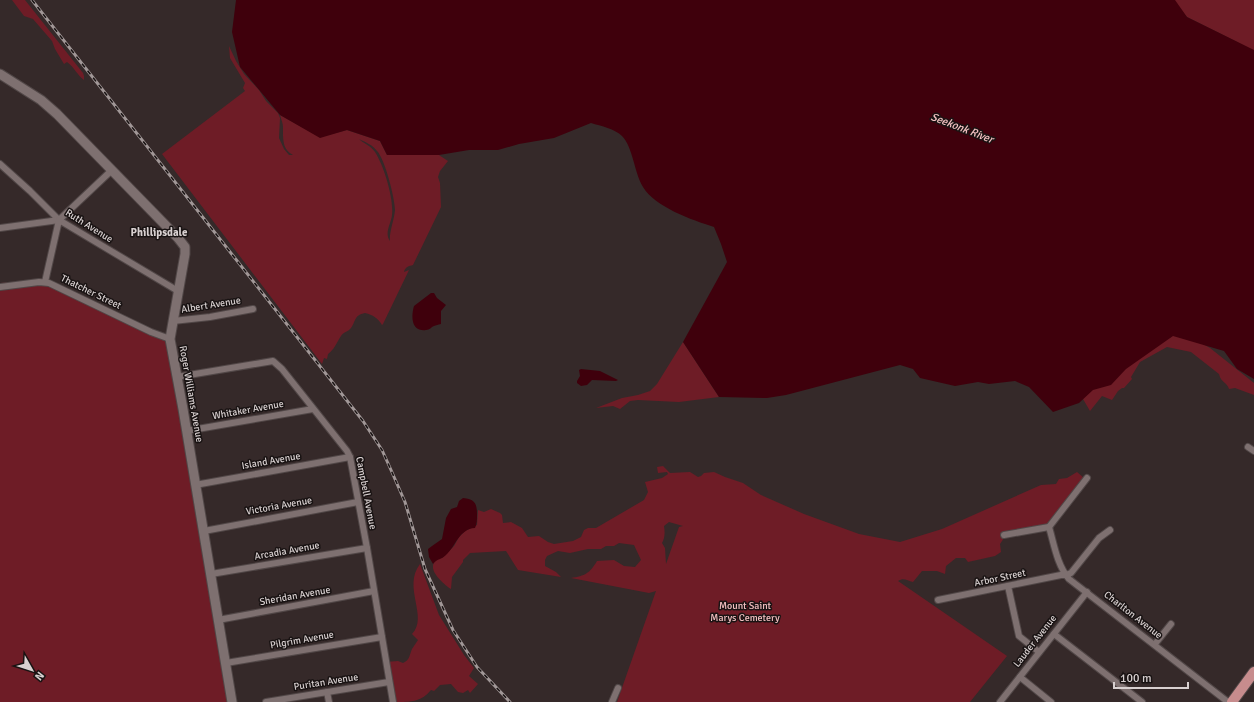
<svg xmlns="http://www.w3.org/2000/svg" width="1254" height="702" font-family="Signika,sans-serif">
	<style>
		.green { fill: #6e1c26; fill-rule: evenodd }
		.water { fill: #3f000c }
		.lines { fill: none; stroke-linecap: round; stroke-linejoin: round }
		.street-casing { stroke: #514747; stroke-width: 8 }
		.secondary-casing { stroke: #514747; stroke-width: 11 }
		.primary-casing { stroke: #514747; stroke-width: 12 }
		.street { stroke: #7e7070; stroke-width: 6 }
		.secondary { stroke: #7e7070; stroke-width: 9 }
		.primary { stroke: #c78c8d; stroke-width: 10 }
		.rail-casing { stroke: #a19797; stroke-width: 3 }
		.rail { stroke: #191313; stroke-width: 1.5; stroke-dasharray: 4.5; stroke-linecap: butt }
		.labels { text-anchor: middle; dominant-baseline: central; stroke-width: 3; stroke-linejoin: round; paint-order: stroke }
		.street-label { font-size: 10px; fill: #d8d0d0; stroke: #191313 }
		.park-label { font-size: 10px; fill: #f4c1c2; stroke: #191313 }
		.water-label { font-size: 11px; font-style: italic; fill: #f5c2c3; stroke: #191313 }
		.neighbourhood-label { font-size: 11px; font-weight: bold; fill: #d8d0d0; stroke: #191313 }
	</style>
	<rect width="100%" height="100%" fill="#352929"/>
	<!-- green -->
	<g class="green">
		<path d="M12,0H25L83,73L84,76V80C78,76 74,67 67,62L64,64L55,49L52,41L33,19L24,16Z"/>
		<polygon points="1172,0 1254,0 1254,54 1237,42 1187,17"/>
		<path d="M229,46L236,61L244,74L259,90L266,101L278,113L280,118L279,138L284,149L289,155H293C282,150 283,138 283,127C283,123 281,119 280,115L320,137L347,130L380,141L387,155H439L448,161L440,171L438,177L440,183L441,207L413,265C409,266 405,267 404,272L409,270L383,324L382,325C378,318 373,315 365,313C354,315 356,321 351,328C348,332 343,332 341,336C337,342 334,350 328,354L327,359L324,358L322,364L162,154L245,91L243,88L245,83L230,58ZM359,139C365,142 373,145 377,151C385,159 395,199 395,210C394,221 389,232 390,241C384,233 391,224 392,215C394,199 384,166 375,152C371,146 363,143 359,139Z"/>
		<polygon points="44,280 168,338 230,702 0,702 0,283"/>
		<path d="M1174,332L1203,344L1210,348L1254,383V395L1235,388L1229,389C1227,382 1221,383 1219,374L1191,352L1167,347L1140,362L1131,377L1132,379L1124,388H1122L1118,391L1112,400L1102,396L1090,411L1083,399L1084,391L1160,333L1170,338Z"/>
		<polygon points="683,342 719,397 679,402 638,400 630,401 620,409 613,406 596,408 622,398 638,395 650,391 657,384"/>
		<path d="M663,466L670,473L690,472L698,477L701,476L704,473L714,472L725,477L743,483L761,495L804,514L859,534L900,542L942,529L1041,485L1056,484L1059,479L1067,478L1077,472L1084,478L1048,526L1006,535L1000,544L1001,552L995,556L968,562L965,558H956L946,566L945,574L937,571H922L913,582C907,581 904,577 898,581L1007,656L970,702H617L656,591L649,593L571,578C585,576 590,573 597,561L614,560L624,566L635,567L641,560L634,545L619,543L614,546H606L601,549H588L570,553L558,551L547,556L545,560V566L556,572L561,577L518,570L506,551L470,553L463,560V562L452,577L451,589C445,585 432,574 433,566C433,563 436,560 438,558H442L454,546L459,537L465,531L477,525L478,510L484,512L491,509L500,513L502,515L503,523L511,522L522,528L528,537L539,536L548,542L554,544L573,541L581,537L584,530L588,528H596L644,500L648,492L645,482L662,478L668,474L667,472L658,473L657,467ZM669,522L683,526L679,527L666,564L665,548L662,543C665,538 665,532 664,526Z"/>
		<path d="M420,564L439,615L464,655L474,668L469,676L478,684L470,693L468,690L463,693L458,692L451,684L440,685L434,691L431,690C421,702 412,702 394,702L386,662L398,661L403,663C410,660 409,656 412,649C414,646 416,643 418,640L412,634C429,617 402,587 420,564Z"/>
	</g>
	<!-- water -->
	<g class="water">
		<path d="M236,0H1175L1187,17L1254,50V379L1237,369L1224,351L1173,336L1126,369L1111,385L1093,390L1079,403L1053,412L1029,387L1015,381L989,384L978,382L955,386L920,378L913,369L900,365L786,395L767,398L719,397L683,342L727,262L721,244L714,227C692,220 655,207 643,187C634,172 633,147 622,136C615,129 601,126 591,123L554,138L519,144L498,150H469L439,155H387L380,141L347,130L320,138L280,115L240,67L232,32Z"/>
		<path d="M431,293H434L437,298L446,305L441,311V324C438,325 436,325 434,326C431,327 430,330 426,330C411,332 411,316 414,306Z"/>
		<polygon points="581,369 600,371 618,380 616,381 592,380 587,385 581,386 577,383 577,381 580,376 579,370"/>
		<path d="M463,498C476,499 477,505 477,515C477,520 477,524 475,528C459,529 456,546 446,555C441,560 438,558 433,564L429,557L428,549L432,546L442,539L446,518L451,509L457,507L459,501Z"/>
	</g>
	<g class="lines">
		<defs>
			<g id="street">
				<polyline points="0,164 30,191 59,220 178,291"/>
				<polyline points="0,228 59,220"/>
				<polyline points="45,282 59,220 112,170"/>
				<polyline points="0,287 39,282 49,283 151,332 170,339"/>
				<polyline points="173,321 210,317 253,309"/>
				<polyline points="177,377 273,361 282,369 347,451 350,457 367,548 393,702"/>
				<polyline points="186,431 313,409"/>
				<polyline points="1248,447 1254,451"/>
				<polyline points="195,485 350,457"/>
				<path d="M1049,527C1054,544 1057,565 1069,579L1228,702"/>
				<polyline points="204,531 358,502"/>
				<polyline points="1004,535 1049,527 1087,478"/>
				<polyline points="211,574 367,548"/>
				<polyline points="1008,586 1019,636 1039,652"/>
				<polyline points="938,600 1061,575 1066,575 1071,573 1099,538 1110,530"/>
				<polyline points="218,620 374,591"/>
				<polyline points="1054,634 1142,702"/>
				<polyline points="1155,644 1171,624"/>
				<polyline points="226,663 382,637"/>
				<polyline points="1020,677 1051,702"/>
				<polyline points="327,692 329,702"/>
				<polyline points="266,702 389,682"/>
				<polyline points="612,702 618,688"/>
				<polyline points="1000,702 1087,592"/>
			</g>
			<polyline id="secondary" points="0,74 41,100 57,114 178,238 185,247 185,254 170,339 183,409 232,702"/>
			<polyline id="primary" points="1232,702 1254,672"/>
		</defs>
		<!-- street casing -->
		<use href="#street" class="street-casing"/>
		<!-- secondary casing -->
		<use href="#secondary" class="secondary-casing"/>
		<!-- primary casing -->
		<use href="#primary" class="primary-casing"/>
		<!-- street -->
		<use href="#street" class="street"/>
		<!-- secondary -->
		<use href="#secondary" class="secondary"/>
		<!-- primary -->
		<use href="#primary" class="primary"/>
		<defs>
			<polyline id="rail" points="32,0 363,421 382,450 391,470 405,502 425,569 453,630 477,667 510,702"/>
		</defs>
		<!-- rail casing -->
		<use href="#rail" class="rail-casing"/>
		<!-- rail -->
		<use href="#rail" class="rail"/>
	</g>
	<g class="labels">
		<!-- street labels -->
		<g class="street-label">
			<text transform="translate(89 226) rotate(32)">Ruth Avenue</text>
			<text transform="translate(91 292) rotate(26)">Thatcher Street</text>
			<text transform="translate(211 305) rotate(-9)">Albert Avenue</text>
			<text transform="translate(191 394) rotate(80)">Roger Williams Avenue</text>
			<text transform="translate(248 410) rotate(-10)">Whitaker Avenue</text>
			<text transform="translate(271 461) rotate(-10)">Island Avenue</text>
			<text transform="translate(366 493) rotate(79)">Campbell Avenue</text>
			<text transform="translate(279 506) rotate(-10)">Victoria Avenue</text>
			<text transform="translate(287 551) rotate(-10)">Arcadia Avenue</text>
			<text transform="translate(1000 578) rotate(-12)">Arbor Street</text>
			<text transform="translate(295 596) rotate(-10)">Sheridan Avenue</text>
			<text transform="translate(1133 615) rotate(38)">Charlton Avenue</text>
			<text transform="translate(302 640) rotate(-10)">Pilgrim Avenue</text>
			<text transform="translate(1035 641) rotate(-52)">Lauder Avenue</text>
			<text transform="translate(326 682) rotate(-9)">Puritan Avenue</text>
		</g>
		<!-- park labels -->
		<g class="park-label">
			<text x="745" y="606">Mount Saint<tspan x="745" dy="12">Marys Cemetery</tspan></text>
		</g>
		<!-- water labels -->
		<g class="water-label">
			<text transform="translate(962 128) rotate(21)">Seekonk River</text>
		</g>
		<!-- neighbourhood labels -->
		<g class="neighbourhood-label">
			<text x="159" y="232">Phillipsdale</text>
		</g>
	</g>
	<!-- north arrow -->
	<g transform="translate(32 670) rotate(129)" stroke="#191313" stroke-width="3" paint-order="stroke">
	<path d="M0-3L7 15L0 10L-7 15Z" fill="#d8d0d0"/>
	<text y="-6" font-size="11" font-weight="bold" text-anchor="middle" fill="#d8d0d0">N</text>
	</g>
	<!-- scale -->
	<path d="M1114 682v6h74v-6" fill="none" stroke="#d8d0d0" stroke-width="2"/>
	<text x="1120" y="682" font-size="12" fill="#d8d0d0" stroke="#191313" stroke-width="3" paint-order="stroke">100 m</text>
</svg>
